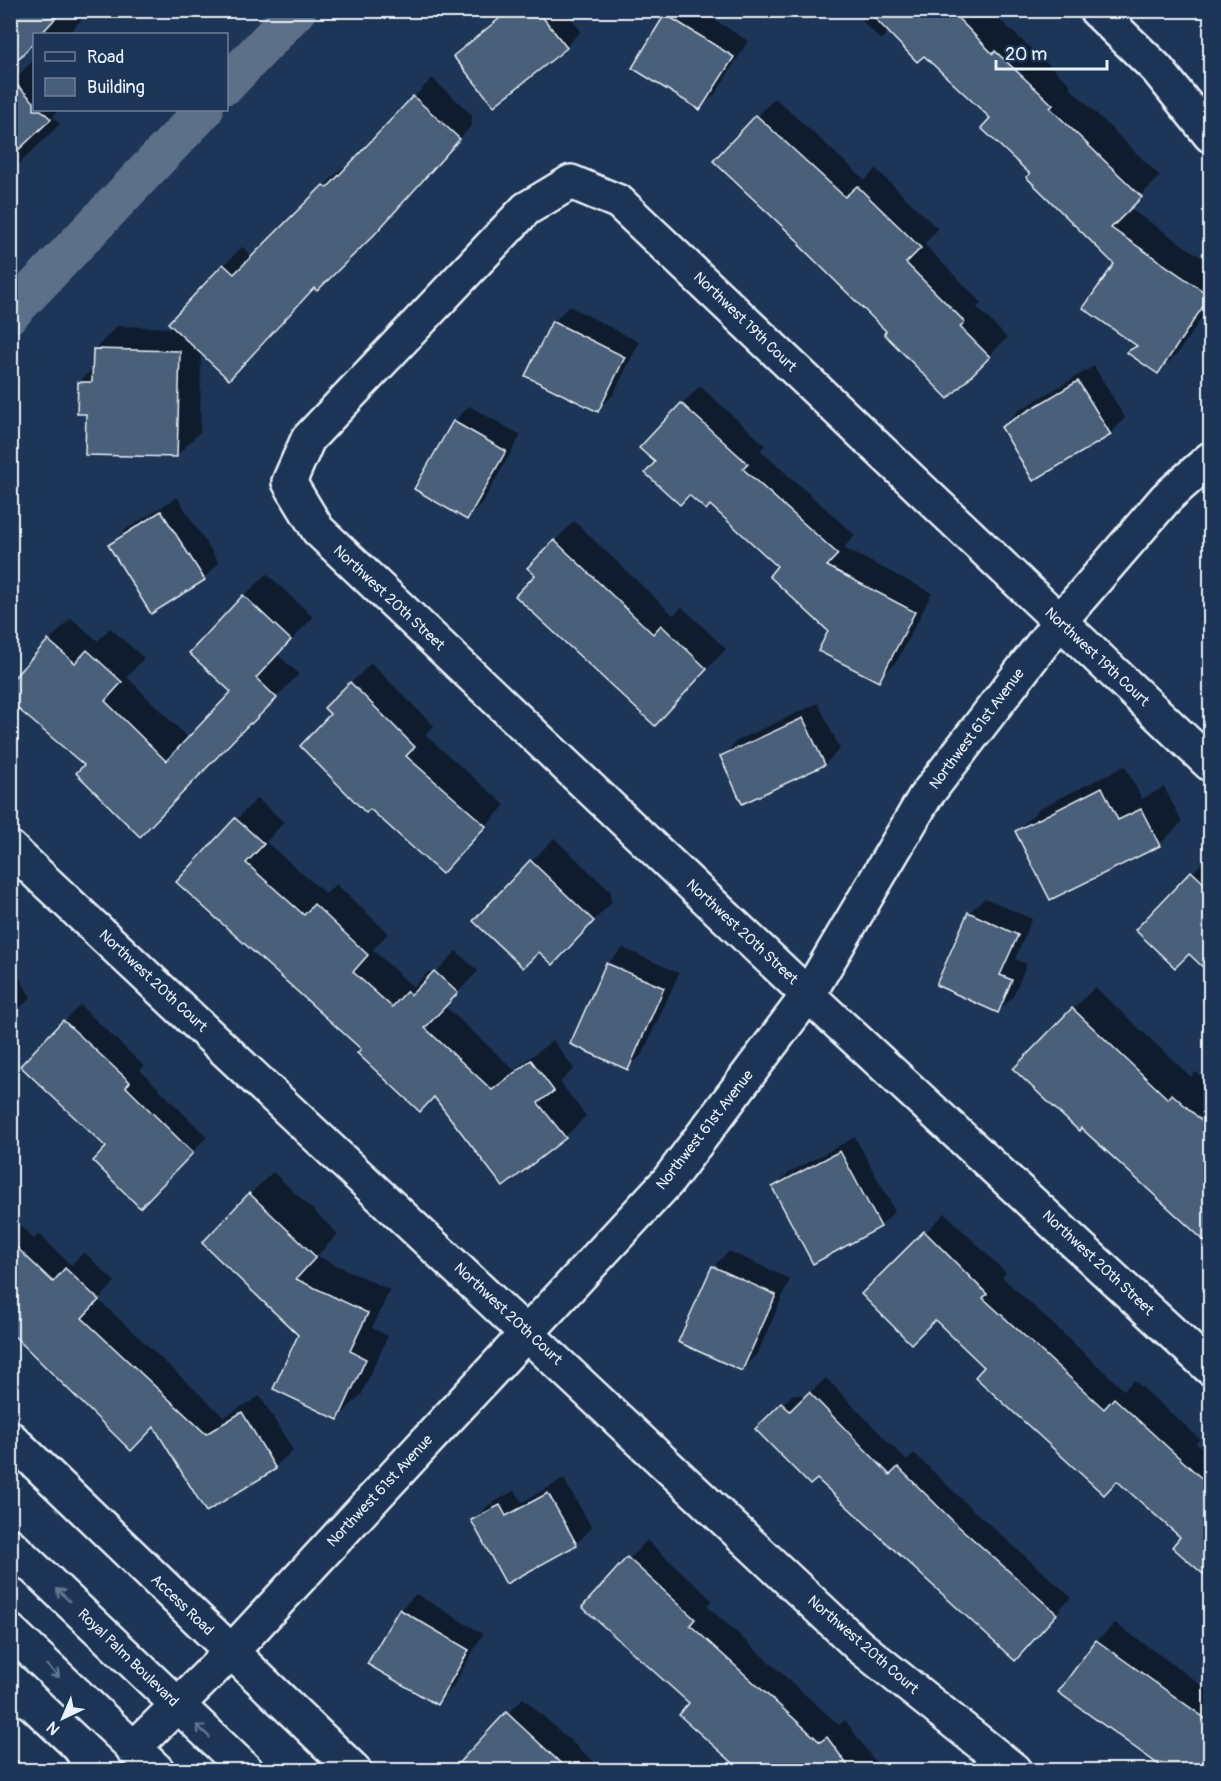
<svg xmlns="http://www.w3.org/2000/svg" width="1221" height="1781" font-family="Pangolin,sans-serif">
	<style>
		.shadow { fill: #0007 }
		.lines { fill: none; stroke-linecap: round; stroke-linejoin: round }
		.canal { stroke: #5d7089; stroke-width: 39 }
		.building { fill: #495e7a; stroke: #e8f1f8; stroke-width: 1.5 }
		.street-casing { stroke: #e8f1f8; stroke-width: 38 }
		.secondary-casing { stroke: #e8f1f8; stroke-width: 38 }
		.street { stroke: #1d3557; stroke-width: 33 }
		.secondary { stroke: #1d3557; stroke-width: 33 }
		.oneway { stroke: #64778f }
		.labels { text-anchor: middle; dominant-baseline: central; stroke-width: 6; stroke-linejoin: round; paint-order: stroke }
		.street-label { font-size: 15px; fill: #e8f1f8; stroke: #1d3557 }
	</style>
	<rect width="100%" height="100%" fill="#1d3557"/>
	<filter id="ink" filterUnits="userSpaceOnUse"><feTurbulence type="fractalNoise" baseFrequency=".0167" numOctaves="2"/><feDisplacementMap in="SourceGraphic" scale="12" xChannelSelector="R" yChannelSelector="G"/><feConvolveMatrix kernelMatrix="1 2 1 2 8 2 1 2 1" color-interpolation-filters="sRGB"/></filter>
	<g filter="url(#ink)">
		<!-- shadow -->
		<g class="shadow">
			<polygon points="10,10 91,10 68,34 52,34 46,29 41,34 34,34 34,41 17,58"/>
			<polygon points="508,10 565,10 581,31 566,47 455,56"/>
			<polygon points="671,10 699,10 748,41 716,93 700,108 666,15"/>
			<polygon points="870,10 989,10 1071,85 1069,87 1160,176 1129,208 1210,263 1210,305 1178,353 1158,372 1128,352 1137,343 1116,264 1032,174 992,118 924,54 889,31 881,40 862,21"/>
			<polygon points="34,60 34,110 59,110 53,116 60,124 10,173 10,83"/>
			<polygon points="432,78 472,115 472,125 392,215 315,287 201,353 200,432 177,455 87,413 79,382 94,367 95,349 117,326 175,328 224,265 242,247 253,257 343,167 346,171"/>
			<polygon points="775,98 865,180 876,169 938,229 924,244 982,303 977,307 1007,338 948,397 802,243 715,161"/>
			<polygon points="569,306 639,342 613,395 598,410 554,322"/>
			<polygon points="1094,366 1125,418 1110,434 1002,427 1018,411"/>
			<polygon points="700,386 765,445 760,450 855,535 844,548 932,593 897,661 878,680 830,631 779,566 710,503 657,462 682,404"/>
			<polygon points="469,406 521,435 482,503 467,518 454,422"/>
			<polygon points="177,497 219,563 204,578 110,546 125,530"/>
			<polygon points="574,521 673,615 682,607 726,649 674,704 537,575 555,541"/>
			<polygon points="267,574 313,617 278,655 299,674 163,812 86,765 49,641 71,618 98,641 110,628 144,658 127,677 189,739 233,692 244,596"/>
			<polygon points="1210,598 1210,626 1200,621"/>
			<polygon points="371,663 434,726 425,735 505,805 462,852 326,708"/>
			<polygon points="818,703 840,749 825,764 722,757 737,741"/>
			<polygon points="1125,766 1142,799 1164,787 1182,822 1159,845 1017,831 1040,808"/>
			<polygon points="257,798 284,822 266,842 326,894 336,884 388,933 373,950 413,987 429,971 433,975 456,951 478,971 445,1006 514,1070 553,1040 574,1069 560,1082 586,1116 565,1137 434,1095 363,1049 179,881"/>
			<polygon points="554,838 611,892 611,903 575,940 539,950 475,920"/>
			<polygon points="1206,859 1210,859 1210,972 1189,952 1187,878"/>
			<polygon points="985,898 1032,919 1015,959 1027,964 1013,996 998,1012 969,913"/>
			<polygon points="623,948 679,973 643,1053 628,1068 572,1043 608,963"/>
			<polygon points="10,960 31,998 10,1016"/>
			<polygon points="1095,987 1191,1077 1196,1072 1210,1085 1210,1245 1015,1069"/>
			<polygon points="80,1005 144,1066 140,1070 207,1137 140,1205 108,1147 22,1066"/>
			<polygon points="855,1137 895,1211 880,1226 774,1187 790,1172"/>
			<polygon points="273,1172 338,1234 317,1256 390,1290 372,1328 388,1336 361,1395 338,1418 300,1335 250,1194"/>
			<polygon points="945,1213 1006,1273 1002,1277 1124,1390 1134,1380 1200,1439 1196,1443 1210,1456 1210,1578 1174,1546 1182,1537 986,1367 935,1318 864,1294"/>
			<polygon points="10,1216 34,1239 39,1234 71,1265 84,1252 115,1282 99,1300 224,1417 260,1396 293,1450 275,1467 207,1510 155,1425 131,1449 10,1331"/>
			<polygon points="729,1251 790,1279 758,1353 742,1369 713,1267"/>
			<polygon points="826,1378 907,1461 914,1453 972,1509 1071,1597 1030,1643 757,1429 793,1394 807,1396"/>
			<polygon points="564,1479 592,1528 576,1544 473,1520 489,1505 515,1490 522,1502"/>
			<polygon points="647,1540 712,1600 707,1606 839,1725 845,1720 881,1770 768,1770 753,1750 691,1703 584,1607"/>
			<polygon points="416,1594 483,1634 452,1688 436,1703 369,1663 400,1610"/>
			<polygon points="1115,1623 1210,1691 1210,1770 1161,1770 1163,1766 1097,1641"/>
			<polygon points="523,1698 603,1770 479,1770 466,1758"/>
		</g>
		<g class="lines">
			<!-- canal -->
			<g class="canal">
				<polyline points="226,85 297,10"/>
				<polyline points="10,314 204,110"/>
			</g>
		</g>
		<!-- building -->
		<g class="building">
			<polygon points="10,10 63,10 41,34 34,34 34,42 10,68"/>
			<polygon points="510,10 537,10 567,48 494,106 453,56"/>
			<polygon points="867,10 950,10 993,54 995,51 1053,105 1050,108 1142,197 1111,228 1210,296 1158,374 1126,352 1137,346 1083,308 1114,264 1026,177 1030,174 981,128 990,118 924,56 917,62"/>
			<polygon points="665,14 734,57 700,110 632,68"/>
			<polygon points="10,78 34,102 34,110 41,110 51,119 10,158"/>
			<polygon points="413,96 460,139 374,235 317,291 314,288 229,380 168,323 223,264 234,274 323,185 327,188"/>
			<polygon points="756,115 845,197 857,186 921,248 906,263 965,322 960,327 990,357 948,399 884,334 886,331 799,245 800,243 713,161"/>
			<polygon points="552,321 625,357 598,412 525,376"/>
			<polygon points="93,349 180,351 177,457 85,455 86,414 77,414 78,382 92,382"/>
			<polygon points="1078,381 1111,435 1033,481 1001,427"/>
			<polygon points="681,403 748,464 743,469 838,554 827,566 915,612 879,682 818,651 828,631 769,576 777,566 710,505 706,510 689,495 680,505 645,473 655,462 639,448"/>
			<polygon points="453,421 506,451 467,520 414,489"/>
			<polygon points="161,511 205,580 151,614 108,545"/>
			<polygon points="554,540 653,634 661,625 707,669 655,726 515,596 535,575 527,568"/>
			<polygon points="243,595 291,640 256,678 277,698 251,724 250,723 140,837 76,773 84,765 10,702 10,682 48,640 75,663 87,650 122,682 105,701 166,761 231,692 189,653"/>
			<polygon points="350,682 415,747 406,756 486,826 442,874 370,809 366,813 300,746 330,714 324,708"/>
			<polygon points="803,718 825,765 742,804 720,756"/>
			<polygon points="1102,787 1118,820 1141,809 1160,846 1050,900 1015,831"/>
			<polygon points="235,818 264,844 246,863 304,915 314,904 368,955 353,972 392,1007 407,991 411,995 434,971 458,993 425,1028 492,1090 531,1060 554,1091 538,1103 566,1138 503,1187 434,1097 420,1112 357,1053 361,1049 176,882"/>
			<polygon points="530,860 594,921 553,965 539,952 523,968 473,921"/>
			<polygon points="1191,871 1210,889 1210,974 1189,954 1175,968 1135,930"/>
			<polygon points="968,912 1018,935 1000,975 1012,980 998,1013 936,985"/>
			<polygon points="606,963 664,988 628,1070 570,1044"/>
			<polygon points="1072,1008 1168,1099 1172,1094 1210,1128 1210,1246 1081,1128 1079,1131 1013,1069"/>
			<polygon points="63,1020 130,1082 126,1087 193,1153 140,1208 93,1161 106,1147 20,1066"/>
			<polygon points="840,1151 881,1227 813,1264 772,1187"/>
			<polygon points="249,1193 316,1257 296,1279 368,1313 350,1351 366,1359 338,1420 273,1389 298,1335 202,1243"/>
			<polygon points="924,1231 987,1294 983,1298 1104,1409 1114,1398 1210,1486 1210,1580 1172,1547 1180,1537 1117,1481 1104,1495 975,1377 984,1367 935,1320 911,1344 861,1294"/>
			<polygon points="10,1241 53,1282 65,1268 99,1300 82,1318 206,1434 242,1412 276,1469 206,1512 154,1427 131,1451 10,1332"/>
			<polygon points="712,1266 776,1295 742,1371 678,1342"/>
			<polygon points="809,1392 890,1475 898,1467 957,1525 1057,1614 1015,1661 817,1479 810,1485 755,1429 781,1403 790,1411"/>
			<polygon points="548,1493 577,1545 506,1584 471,1520 500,1505 506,1516"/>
			<polygon points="627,1557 695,1619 690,1625 820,1742 827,1737 851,1770 741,1770 679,1715 689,1703 582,1607"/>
			<polygon points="399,1609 469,1650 437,1705 367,1664"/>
			<polygon points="1096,1640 1210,1722 1210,1770 1166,1770 1058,1692"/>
			<polygon points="506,1712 568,1770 452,1770"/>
		</g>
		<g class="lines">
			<defs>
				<g id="street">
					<polyline points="1096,10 1157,69 1210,135"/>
					<polyline points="1210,764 619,202 571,182 526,209 308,439 289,482 318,530 808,995 1210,1368"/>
					<polyline points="10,848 859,1646 1014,1770"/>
					<polyline points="10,1438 354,1770"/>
					<polyline points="10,1731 52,1770"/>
					<polyline points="133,1749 231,1652 668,1181 808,995 925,797 1060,621 1166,498 1210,459"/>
				</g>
				<g id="secondary">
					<polyline points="10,1545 246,1770"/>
					<polyline points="10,1631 157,1770"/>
				</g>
			</defs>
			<!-- street casing -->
			<use href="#street" class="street-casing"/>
			<!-- secondary casing -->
			<use href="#secondary" class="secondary-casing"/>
			<!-- street -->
			<use href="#street" class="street"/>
			<!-- secondary -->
			<use href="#secondary" class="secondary"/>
		</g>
		<!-- one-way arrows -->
		<defs><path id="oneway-shaft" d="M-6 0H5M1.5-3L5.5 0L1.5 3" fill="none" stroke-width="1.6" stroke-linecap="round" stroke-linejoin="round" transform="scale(1.5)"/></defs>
		<g class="oneway">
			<use href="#oneway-shaft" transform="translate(63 1595) rotate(-136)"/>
			<use href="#oneway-shaft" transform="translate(53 1671) rotate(44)"/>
			<use href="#oneway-shaft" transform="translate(203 1731) rotate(-137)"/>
		</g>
	</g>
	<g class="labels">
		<!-- street labels -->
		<g class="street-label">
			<text transform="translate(745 322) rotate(44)">Northwest 19th Court</text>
			<text transform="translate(389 598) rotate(43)">Northwest 20th Street</text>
			<text transform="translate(1097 657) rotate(43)">Northwest 19th Court</text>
			<text transform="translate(977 729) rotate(-53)">Northwest 61st Avenue</text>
			<text transform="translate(742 932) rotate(43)">Northwest 20th Street</text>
			<text transform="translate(153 981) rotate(43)">Northwest 20th Court</text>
			<text transform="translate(705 1130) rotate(-52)">Northwest 61st Avenue</text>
			<text transform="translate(1098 1263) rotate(43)">Northwest 20th Street</text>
			<text transform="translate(508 1314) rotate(43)">Northwest 20th Court</text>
			<text transform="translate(380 1491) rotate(-47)">Northwest 61st Avenue</text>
			<text transform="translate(182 1605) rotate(44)">Access Road</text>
			<text transform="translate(863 1645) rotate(41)">Northwest 20th Court</text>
			<text transform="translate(128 1658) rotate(44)">Royal Palm Boulevard</text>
		</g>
	</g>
	<!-- margin -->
	<rect width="1221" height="1781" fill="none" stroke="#1d3557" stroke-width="36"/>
	<rect x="18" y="18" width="1185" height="1745" fill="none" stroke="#e8f1f8" stroke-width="2" filter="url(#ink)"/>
	<!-- legend -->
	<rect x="33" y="33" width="195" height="78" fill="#1d3557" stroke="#6e8097" stroke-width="1.5"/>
	<rect x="45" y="52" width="30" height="9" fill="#1d3557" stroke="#6e8097" stroke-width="1.5"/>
	<text x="87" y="63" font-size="18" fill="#e8f1f8">Road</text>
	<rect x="45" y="78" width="30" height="18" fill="#495e7a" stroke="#6e8097" stroke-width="1.5"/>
	<text x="87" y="93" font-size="18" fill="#e8f1f8">Building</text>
	<!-- north arrow -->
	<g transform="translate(63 1718) rotate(224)" stroke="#1d3557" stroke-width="4.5" paint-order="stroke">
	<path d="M0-4.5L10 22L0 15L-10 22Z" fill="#e8f1f8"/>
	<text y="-9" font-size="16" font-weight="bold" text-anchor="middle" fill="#e8f1f8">N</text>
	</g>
	<!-- scale -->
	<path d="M996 60v9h111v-9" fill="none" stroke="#e8f1f8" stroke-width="3"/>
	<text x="1005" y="60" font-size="18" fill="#e8f1f8" stroke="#1d3557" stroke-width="4.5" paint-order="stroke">20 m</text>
</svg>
